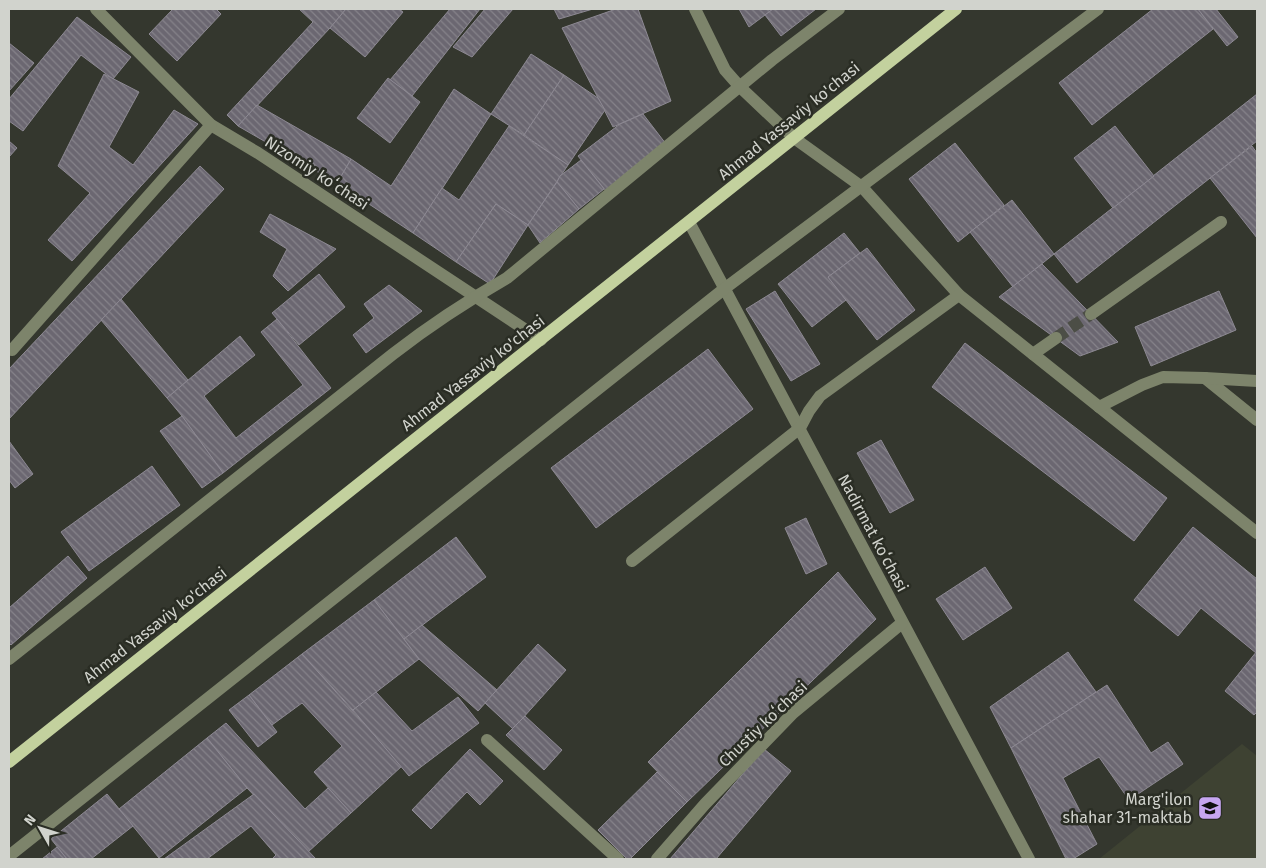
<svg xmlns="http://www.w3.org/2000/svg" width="1266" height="868" font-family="'Fira Sans',sans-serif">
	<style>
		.built { fill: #3e4232 }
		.building { fill: url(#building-back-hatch); stroke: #8d8993 }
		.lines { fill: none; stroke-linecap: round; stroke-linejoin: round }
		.minor-tunnel { stroke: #4c4e46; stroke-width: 12; stroke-dasharray: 12 6; stroke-linecap: butt }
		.minor { stroke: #7d846b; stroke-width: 12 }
		.major { stroke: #c3d19e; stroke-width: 12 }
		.labels { text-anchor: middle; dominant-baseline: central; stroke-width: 5; stroke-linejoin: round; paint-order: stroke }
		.street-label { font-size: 16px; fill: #d1d3cd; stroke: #2a2d24 }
		.poi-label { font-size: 16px; fill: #d1d3cd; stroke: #2a2d24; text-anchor: end }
	</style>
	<defs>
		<pattern id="building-back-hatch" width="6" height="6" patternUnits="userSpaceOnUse" patternTransform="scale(1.25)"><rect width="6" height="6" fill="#6b6771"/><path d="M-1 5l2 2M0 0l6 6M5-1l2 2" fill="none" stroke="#86838a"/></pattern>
	</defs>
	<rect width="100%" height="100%" fill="#34372e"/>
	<!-- built -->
	<polygon class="built" points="1242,744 1257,756 1257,859 1099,859"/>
	<!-- building -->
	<g class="building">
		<polygon points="173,9 216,9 221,14 177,61 149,34"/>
		<polygon points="299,9 346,9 330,28 238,126 227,115 313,22"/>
		<polygon points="346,9 399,9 403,12 365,57 330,28"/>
		<polygon points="450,9 480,9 412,96 390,80"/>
		<polygon points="485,9 513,9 472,57 453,47"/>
		<polygon points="554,9 593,9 559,19"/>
		<polygon points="616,9 638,9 671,101 613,127 562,28"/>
		<polygon points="739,9 773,9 749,27"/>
		<polygon points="773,9 816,9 781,36 765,15"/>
		<polygon points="1153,9 1198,9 1213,29 1092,125 1059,83"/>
		<polygon points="1198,9 1216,9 1238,37 1227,46"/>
		<polygon points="77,17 131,57 113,79 81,55 23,131 9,121 9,99"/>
		<polygon points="9,43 34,63 9,91"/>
		<polygon points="531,54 564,75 524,135 491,114"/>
		<polygon points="104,74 139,92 109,147 133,165 174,110 198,124 72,261 48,240 90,193 58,166"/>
		<polygon points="564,75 598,98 605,110 568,165 524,135"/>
		<polygon points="388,78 420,102 390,143 357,118"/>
		<polygon points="454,89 491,114 413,233 337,183 351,159 391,186"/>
		<polygon points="1257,94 1257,141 1077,283 1054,254"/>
		<polygon points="257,105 351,159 337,183 238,126"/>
		<polygon points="643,114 666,144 606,191 578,156 620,124"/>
		<polygon points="509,126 568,165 528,225 496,204 456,262 413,233 442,188 459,200"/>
		<polygon points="1115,126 1154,176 1113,208 1074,158"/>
		<polygon points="9,141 17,148 9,157"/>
		<polygon points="955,143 1004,205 958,242 909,179"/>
		<polygon points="1252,146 1257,153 1257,238 1210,178"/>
		<polygon points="581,160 604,189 579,209 557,182 560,176"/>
		<polygon points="200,166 224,189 9,419 9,369"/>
		<polygon points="557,182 579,209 540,243 528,225"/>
		<polygon points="1012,200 1054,254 1013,287 970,232"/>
		<polygon points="496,204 528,225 490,284 456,262"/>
		<polygon points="270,214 336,249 288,291 273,276 287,249 260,232"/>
		<polygon points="844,233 860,253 828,277 846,300 812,327 778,284"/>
		<polygon points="867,248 915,310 877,340 828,277"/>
		<polygon points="1042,264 1118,342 1080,356 999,297"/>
		<polygon points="319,274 345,307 299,345 272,313"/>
		<polygon points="389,285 422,311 366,353 353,335 374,318 364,304"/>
		<polygon points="775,291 820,364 791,381 746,309"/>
		<polygon points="1219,291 1236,330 1151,366 1135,327"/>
		<polygon points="121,299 188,380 167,398 101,320"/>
		<polygon points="277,319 331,388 223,473 182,416 167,398 240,336 255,355 204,396 236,438 303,385 261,332"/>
		<polygon points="965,343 1167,498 1134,541 932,387"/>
		<polygon points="708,349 753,409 596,528 551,468"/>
		<polygon points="182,416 223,473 202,488 160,431"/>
		<polygon points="881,440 914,500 890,513 857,453"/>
		<polygon points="9,441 33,474 15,488 9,480"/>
		<polygon points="152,466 180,505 89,571 61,532"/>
		<polygon points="806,518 827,564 806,574 785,528"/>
		<polygon points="1193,527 1257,579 1256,653 1201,608 1178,636 1134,600"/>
		<polygon points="456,537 486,577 404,639 374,600"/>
		<polygon points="68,556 87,578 11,645 9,643 9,608"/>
		<polygon points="985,567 1012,608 963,640 936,599"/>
		<polygon points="838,572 876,619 687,802 648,762"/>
		<polygon points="374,600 419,659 353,710 302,654"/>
		<polygon points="422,625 497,690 478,711 419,659 404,639"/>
		<polygon points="538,644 566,670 513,729 485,703"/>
		<polygon points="1257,651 1257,712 1254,715 1225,691"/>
		<polygon points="1068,652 1096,692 1011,748 990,707"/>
		<polygon points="302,654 402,766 351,813 314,772 342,746 302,703 272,725 249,695"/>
		<polygon points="1107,685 1151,753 1168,742 1183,764 1129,800 1099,757 1063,778 1097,844 1073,859 1066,859 1011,748"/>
		<polygon points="376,692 412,731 458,697 479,723 409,776 353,710"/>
		<polygon points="249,695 277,732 258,747 229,710"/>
		<polygon points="525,716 562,750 544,770 506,735"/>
		<polygon points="226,723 305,809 328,788 351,813 308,852 247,788 207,738"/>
		<polygon points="207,738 247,788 159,858 119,809"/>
		<polygon points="470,749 503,781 480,805 467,792 431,829 412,810"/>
		<polygon points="764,749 791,771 716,859 670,859"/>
		<polygon points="657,772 687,802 630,859 627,859 598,830"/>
		<polygon points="107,794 133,826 91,859 67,859 51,839"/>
		<polygon points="254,794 316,859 272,859 276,855 251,826 207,859 164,859"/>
		<polygon points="57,847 67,859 42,859"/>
	</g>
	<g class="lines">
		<!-- minor-tunnel -->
		<polyline class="minor-tunnel" points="1056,338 1091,314"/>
		<!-- minor -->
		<g class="minor">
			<polyline points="96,9 211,125 258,153 541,340"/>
			<polyline points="695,9 725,70 740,87 794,138 862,187 959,295 1257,533"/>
			<polyline points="689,222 1029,859"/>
			<polyline points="1091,314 1221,222"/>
			<polyline points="12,350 211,125"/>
			<polyline points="1033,354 1056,338"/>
			<polyline points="1205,378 1257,420"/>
			<polyline points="1099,407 1142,385 1163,377 1205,378 1257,381"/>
			<polyline points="632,561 800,428 809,411 820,396 959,295"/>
			<path d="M9,659L393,354C429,326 467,301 507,278L772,60L839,9"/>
			<polyline points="487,740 618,859"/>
			<polyline points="9,856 724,289 1098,9"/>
			<polyline points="657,859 705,804 793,713 902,623"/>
		</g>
		<!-- major -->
		<polyline class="major" points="9,762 956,9"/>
	</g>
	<!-- icons -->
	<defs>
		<symbol id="school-square" viewBox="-11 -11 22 22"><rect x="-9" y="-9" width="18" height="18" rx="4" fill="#c6a6f0" stroke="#2a2d24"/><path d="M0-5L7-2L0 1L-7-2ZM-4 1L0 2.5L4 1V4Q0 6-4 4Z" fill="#111"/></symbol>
	</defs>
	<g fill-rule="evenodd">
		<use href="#school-square" x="1196" y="794" width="28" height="28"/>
	</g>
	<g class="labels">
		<!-- street labels -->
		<g class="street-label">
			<text transform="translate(789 121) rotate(-39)">Ahmad Yassaviy ko'chasi</text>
			<text transform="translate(317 173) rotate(33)">Nizomiy koʻchasi</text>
			<text transform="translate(473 373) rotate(-38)">Ahmad Yassaviy ko'chasi</text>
			<text transform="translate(873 533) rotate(62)">Nadirmat koʻchasi</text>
			<text transform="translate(155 625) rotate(-38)">Ahmad Yassaviy ko'chasi</text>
			<text transform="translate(763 724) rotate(-44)">Chustiy koʻchasi</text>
		</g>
		<!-- poi labels -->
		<g class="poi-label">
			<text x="1192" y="799">Marg'ilon<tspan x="1192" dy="18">shahar 31-maktab</tspan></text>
		</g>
	</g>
	<!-- border -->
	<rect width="1266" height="868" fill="none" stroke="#d1d3cd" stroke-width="20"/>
	<!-- north arrow -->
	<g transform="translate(40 828) rotate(309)" stroke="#2a2d24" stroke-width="4" paint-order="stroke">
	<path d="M0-4L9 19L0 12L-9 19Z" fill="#d1d3cd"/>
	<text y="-8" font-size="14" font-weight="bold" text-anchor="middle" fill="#d1d3cd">N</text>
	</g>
</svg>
